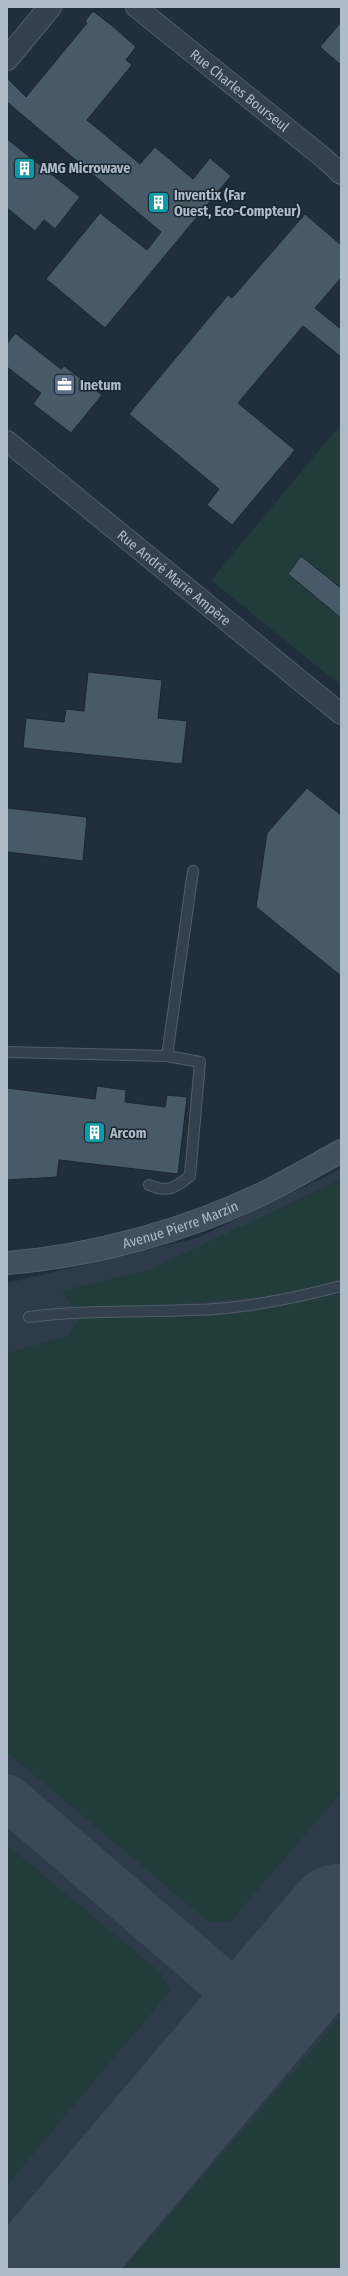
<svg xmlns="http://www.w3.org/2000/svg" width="348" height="2276" font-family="'Fira Sans Condensed',sans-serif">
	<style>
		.airport { fill: #2e3b48 }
		.green { fill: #223c3c }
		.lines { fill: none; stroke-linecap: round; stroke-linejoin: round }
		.taxiway { stroke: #3b4a56; stroke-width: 46 }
		.runway { stroke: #3b4a56; stroke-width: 115 }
		.building { fill: #485967; stroke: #1b2731 }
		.service-casing { stroke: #525e68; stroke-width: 12 }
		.minor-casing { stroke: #525e68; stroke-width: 22 }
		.tertiary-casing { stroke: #525e68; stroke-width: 24 }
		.secondary-casing { stroke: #525e68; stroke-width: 24 }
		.service { stroke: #34404b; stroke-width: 10 }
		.minor { stroke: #34404b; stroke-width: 20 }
		.tertiary { stroke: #34404b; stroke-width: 22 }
		.secondary { stroke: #42505e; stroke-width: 22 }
		.labels { text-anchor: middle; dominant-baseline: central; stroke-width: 3; stroke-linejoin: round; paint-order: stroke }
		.street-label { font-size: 14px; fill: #afbbc7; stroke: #19252f }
		.poi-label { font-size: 14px; font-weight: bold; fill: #afbbc7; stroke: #19252f; text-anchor: start }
	</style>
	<rect width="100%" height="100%" fill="#202f3b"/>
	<!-- airport -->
	<polygon class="airport" points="341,1169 341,2269 7,2269 7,1283 197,1238"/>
	<!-- green -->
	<g class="green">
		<polygon points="341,424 341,686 211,580"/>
		<polygon points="341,1179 341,1280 294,1294 166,1305 73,1308 62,1291 152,1269"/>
		<polygon points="341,1289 341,1793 230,1922 209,1922 7,1752 7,1353 68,1336 79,1318 281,1306"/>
		<polygon points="7,1845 160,1972 170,1991 7,2185"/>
		<polygon points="341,2017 341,2269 123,2269"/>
	</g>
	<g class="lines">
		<!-- taxiway -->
		<g class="taxiway">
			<path d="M7,1797L225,1985C243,2014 243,2027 227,2057"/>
			<path d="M225,1985C255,1997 267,1993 294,1977"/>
		</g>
		<!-- runway -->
		<polyline class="runway" points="46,2269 341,1921"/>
	</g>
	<!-- building -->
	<g class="building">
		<polygon points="93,11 115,28 136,47 126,60 132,65 87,120 140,164 155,147 193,179 210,158 231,176 105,328 46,279 100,213 147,250 161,232 7,102 7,78 26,97 87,23 85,21"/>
		<polygon points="341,22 341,65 320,47"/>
		<polygon points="7,139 80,197 55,229 44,220 35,231 7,208"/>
		<polygon points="305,214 341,245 341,278 315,308 341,329 341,357 303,326 238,403 295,450 232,525 207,505 219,489 129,414 228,295 232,298"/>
		<polygon points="15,333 61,369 64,366 102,395 71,433 33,404 41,393 7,367 7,344"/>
		<polygon points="301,556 341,588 341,618 288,574"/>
		<polygon points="88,672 162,680 158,718 187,721 182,764 23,748 26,718 64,722 66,709 84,711"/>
		<polygon points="307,788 341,815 341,976 256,907 267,833"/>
		<polygon points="7,808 87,817 83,861 7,852"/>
		<polygon points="97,1086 126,1090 125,1102 165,1107 167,1095 187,1097 178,1174 59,1160 57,1177 7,1180 7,1088 95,1099"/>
	</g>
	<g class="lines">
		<defs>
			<g id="service">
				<polyline points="7,1052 167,1056"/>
				<path d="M149,1185C168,1193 175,1188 190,1176L200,1062L167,1056L193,871"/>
				<path d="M29,1317C91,1309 153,1313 215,1309C258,1306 299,1297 341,1286"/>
			</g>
			<g id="minor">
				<path id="s1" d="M136,7L325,159L341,174"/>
				<path id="s2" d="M7,441L341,714"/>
			</g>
			<polyline id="tertiary" points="7,59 50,7"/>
			<g id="secondary">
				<path id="s3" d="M7,1263C94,1256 188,1230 266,1192C292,1179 316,1165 341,1151"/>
			</g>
		</defs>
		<!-- service casing -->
		<use href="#service" class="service-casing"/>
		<!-- minor casing -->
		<use href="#minor" class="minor-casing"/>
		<!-- tertiary casing -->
		<use href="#tertiary" class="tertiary-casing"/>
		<!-- secondary casing -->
		<use href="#secondary" class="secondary-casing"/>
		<!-- service -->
		<use href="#service" class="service"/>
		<!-- minor -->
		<use href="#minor" class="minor"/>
		<!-- tertiary -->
		<use href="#tertiary" class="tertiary"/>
		<!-- secondary -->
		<use href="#secondary" class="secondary"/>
	</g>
	<!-- icons -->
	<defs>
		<symbol id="building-square" viewBox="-11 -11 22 22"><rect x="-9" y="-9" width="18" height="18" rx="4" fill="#0f9aa8" stroke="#19252f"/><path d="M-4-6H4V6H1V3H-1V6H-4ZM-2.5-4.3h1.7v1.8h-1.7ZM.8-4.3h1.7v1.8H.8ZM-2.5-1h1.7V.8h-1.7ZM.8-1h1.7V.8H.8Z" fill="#fff"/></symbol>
		<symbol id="office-square" viewBox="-11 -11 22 22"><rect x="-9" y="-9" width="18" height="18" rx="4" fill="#5c6f8a" stroke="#19252f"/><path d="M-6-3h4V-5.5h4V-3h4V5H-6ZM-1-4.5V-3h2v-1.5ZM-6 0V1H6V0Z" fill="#fff"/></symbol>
	</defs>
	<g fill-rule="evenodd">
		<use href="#building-square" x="12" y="156" width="25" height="25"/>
		<use href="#building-square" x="146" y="190" width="25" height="25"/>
		<use href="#office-square" x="52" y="372" width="25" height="25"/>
		<use href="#building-square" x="82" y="1120" width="25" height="25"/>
	</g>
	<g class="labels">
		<!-- street labels -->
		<g class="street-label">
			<text stroke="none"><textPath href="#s1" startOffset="133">Rue Charles Bourseul</textPath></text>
			<text stroke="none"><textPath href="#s2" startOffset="216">Rue André Marie Ampère</textPath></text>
			<text stroke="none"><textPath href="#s3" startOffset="178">Avenue Pierre Marzin</textPath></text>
		</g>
		<!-- poi labels -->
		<g class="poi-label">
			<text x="40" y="168">AMG Microwave</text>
			<text x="174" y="195">Inventix (Far<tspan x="174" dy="16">Ouest, Eco-Compteur)</tspan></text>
			<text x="80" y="385">Inetum</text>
			<text x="110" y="1133">Arcom</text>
		</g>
	</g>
	<!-- border -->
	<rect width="348" height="2276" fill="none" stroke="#afbbc7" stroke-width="16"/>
</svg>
